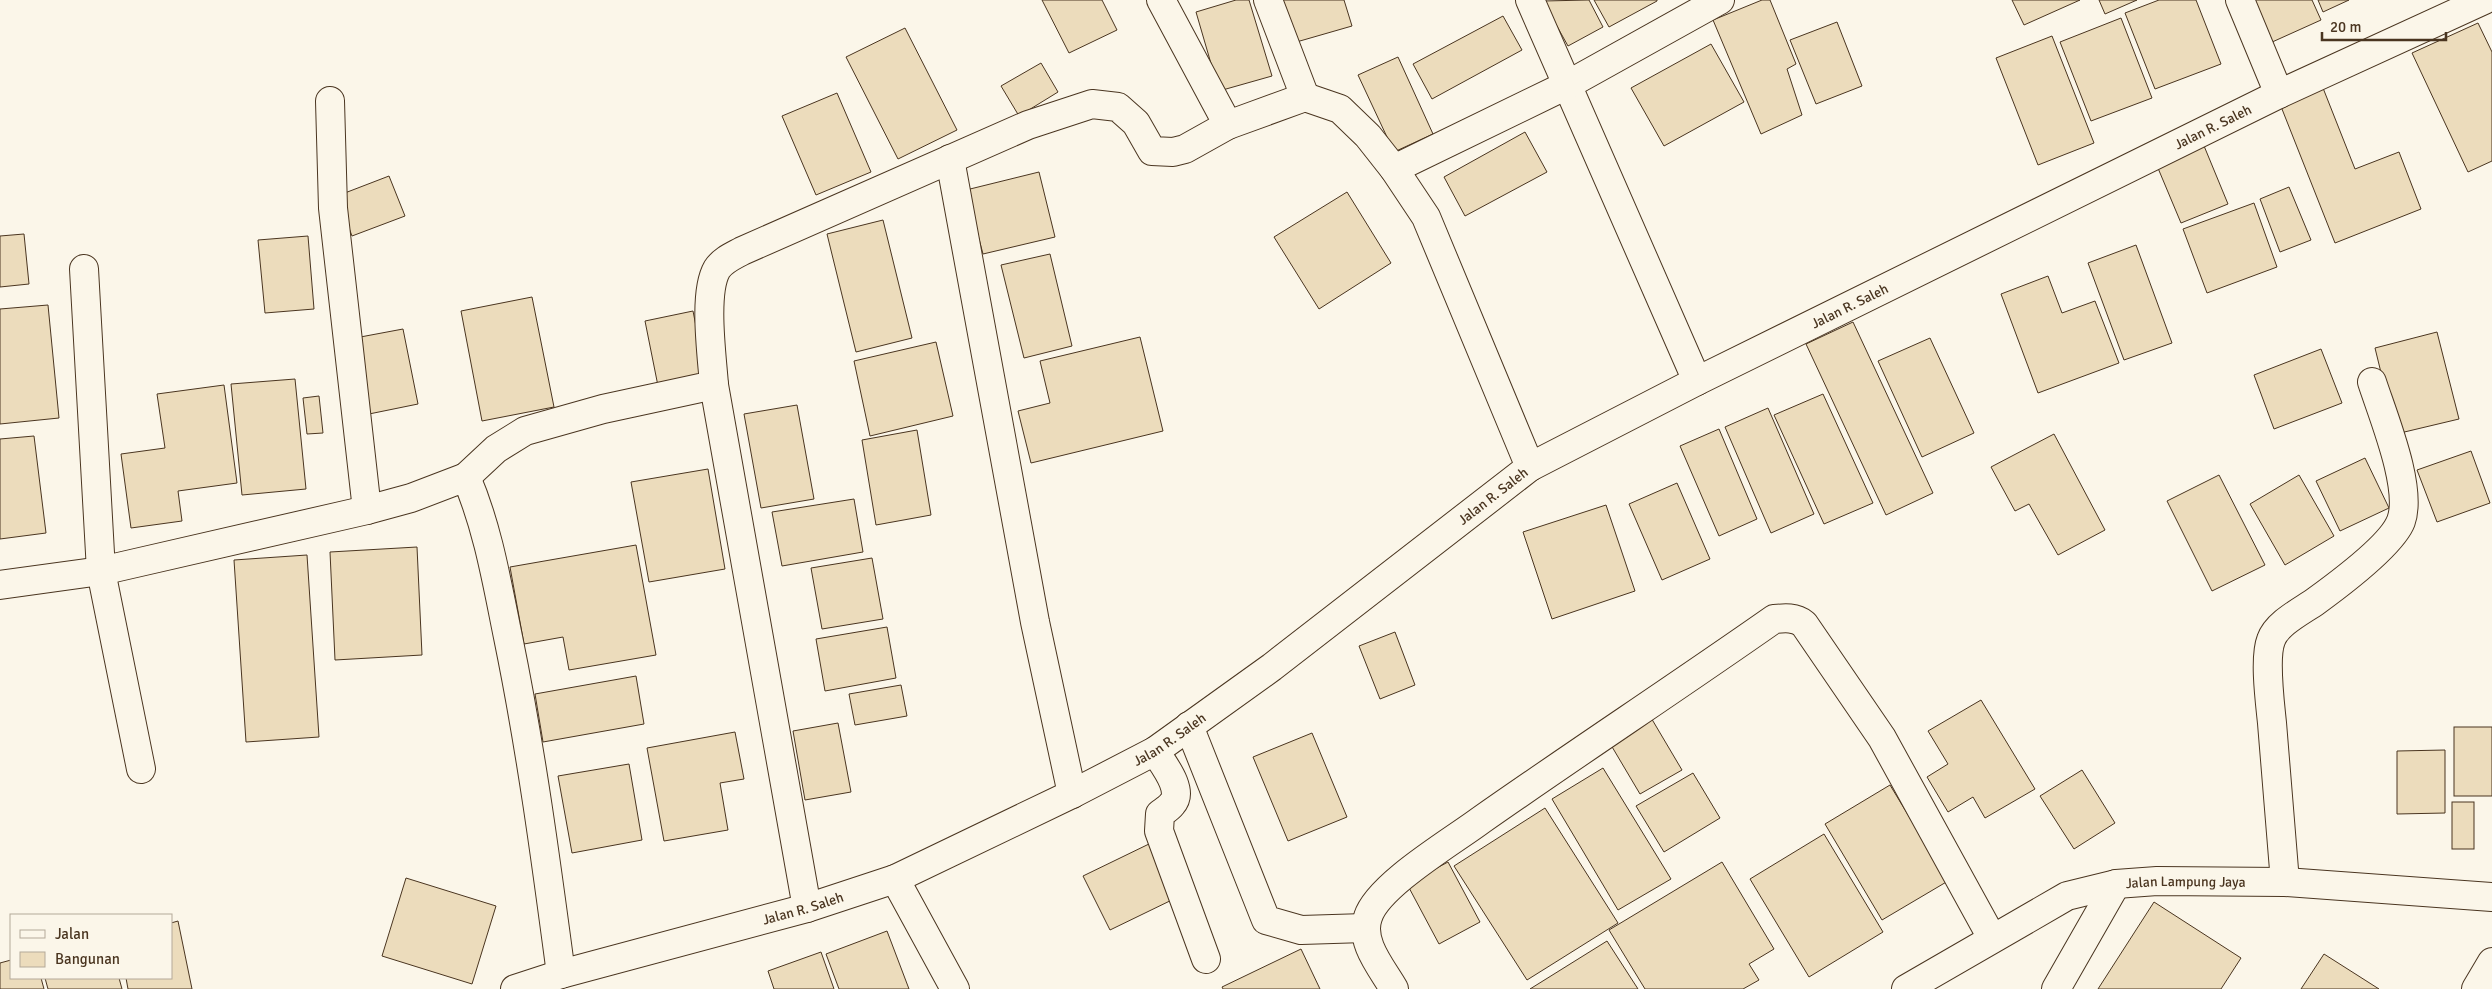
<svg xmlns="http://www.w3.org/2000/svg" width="2492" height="989" font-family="Signika,sans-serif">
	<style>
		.building { fill: #ecdcbc; stroke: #4a3520 }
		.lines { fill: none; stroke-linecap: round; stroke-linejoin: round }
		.street-casing { stroke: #4a3520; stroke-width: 30 }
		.street { stroke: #fbf6e9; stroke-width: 28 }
		.labels { text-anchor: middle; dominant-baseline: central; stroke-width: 4; stroke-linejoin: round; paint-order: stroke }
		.street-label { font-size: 14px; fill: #4a3520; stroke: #fbf6e9 }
	</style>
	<rect width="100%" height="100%" fill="#fbf6e9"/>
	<!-- building -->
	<g class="building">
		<polygon points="1042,0 1102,0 1117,30 1069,53"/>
		<polygon points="1236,0 1249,0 1272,76 1219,91 1196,12"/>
		<polygon points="1273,0 1344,0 1352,26 1286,45"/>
		<polygon points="1589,0 1603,27 1568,46 1543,1"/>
		<polygon points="1594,0 1657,0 1657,1 1609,27"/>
		<polygon points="1762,0 1770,0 1796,64 1787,69 1802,115 1761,134 1713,20"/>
		<polygon points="2012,0 2080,0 2024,25"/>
		<polygon points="2099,0 2137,0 2105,14"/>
		<polygon points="2159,0 2196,0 2221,64 2155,89 2125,13"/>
		<polygon points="2250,0 2312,0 2321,20 2270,43"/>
		<polygon points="2318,0 2349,0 2323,12"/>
		<polygon points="1503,16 1522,50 1432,99 1413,64"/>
		<polygon points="2121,18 2152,98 2091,121 2060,42"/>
		<polygon points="1837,22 1862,86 1816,104 1790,40"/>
		<polygon points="2478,23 2492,52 2492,161 2468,172 2412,53"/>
		<polygon points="905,28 957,130 898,159 846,57"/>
		<polygon points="2052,36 2094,143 2038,165 1996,58"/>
		<polygon points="1711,44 1744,102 1664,146 1631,88"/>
		<polygon points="1398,57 1433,134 1394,152 1358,75"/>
		<polygon points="1041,63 1058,92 1019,116 1001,86"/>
		<polygon points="2323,88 2355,169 2399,152 2421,209 2335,243 2280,104"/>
		<polygon points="837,93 871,172 816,195 782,116"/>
		<polygon points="1525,132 1547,172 1465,216 1444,177"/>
		<polygon points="2202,141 2228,204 2181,223 2155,161"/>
		<polygon points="1039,172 1055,237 983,254 966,190"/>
		<polygon points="389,176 405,216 352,236 337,196"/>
		<polygon points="2289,187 2311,240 2280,252 2260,199"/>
		<polygon points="1347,192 1391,263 1319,309 1274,237"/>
		<polygon points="2254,203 2277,267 2207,293 2183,229"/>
		<polygon points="883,220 912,338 856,352 827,234"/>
		<polygon points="24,234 29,284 0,287 0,236"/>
		<polygon points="308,236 314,309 265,313 258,240"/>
		<polygon points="2136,245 2172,343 2124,360 2088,263"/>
		<polygon points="1050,254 1072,346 1024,358 1001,265"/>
		<polygon points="2048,276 2062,313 2095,301 2119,363 2038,393 2001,294"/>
		<polygon points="532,297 554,407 482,421 461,311"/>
		<polygon points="48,305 59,418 0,424 0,309"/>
		<polygon points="693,311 706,377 658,386 645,321"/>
		<polygon points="1853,322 1933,493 1886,515 1806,344"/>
		<polygon points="403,329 418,404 369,414 355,338"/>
		<polygon points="2437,332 2459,419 2396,434 2375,348"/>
		<polygon points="1140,337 1163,431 1031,463 1018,411 1050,403 1040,361"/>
		<polygon points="1930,338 1974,433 1922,457 1878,361"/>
		<polygon points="936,342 953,416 870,436 854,361"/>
		<polygon points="2321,349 2342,403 2274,429 2254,375"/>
		<polygon points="295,379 306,489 242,495 231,384"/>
		<polygon points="224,385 237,483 178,491 182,521 131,528 121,454 165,448 157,394"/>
		<polygon points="1823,394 1873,503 1824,524 1774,415"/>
		<polygon points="319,396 323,433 307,434 303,398"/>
		<polygon points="797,405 814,499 761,508 744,414"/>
		<polygon points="1768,408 1814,514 1771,533 1725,427"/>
		<polygon points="1719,429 1757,519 1719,536 1680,446"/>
		<polygon points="917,430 931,515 876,525 862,440"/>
		<polygon points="2054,434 2105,530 2058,555 2029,504 2015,511 1991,467"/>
		<polygon points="34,436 46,533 0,539 0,439"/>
		<polygon points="2471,451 2490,503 2437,522 2417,470"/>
		<polygon points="2365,458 2389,508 2340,531 2316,481"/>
		<polygon points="708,469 725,569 649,582 631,482"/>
		<polygon points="2219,475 2265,565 2212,591 2167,501"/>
		<polygon points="2299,475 2334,536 2285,565 2250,504"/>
		<polygon points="1677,483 1710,559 1662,580 1629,504"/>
		<polygon points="854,499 863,552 782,566 772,512"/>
		<polygon points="1606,505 1635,591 1552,619 1523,532"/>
		<polygon points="636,545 656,655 569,670 563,637 524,644 510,567"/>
		<polygon points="417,547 422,655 335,660 330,552"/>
		<polygon points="307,555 319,737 246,742 234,560"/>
		<polygon points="872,558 883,619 822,629 811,568"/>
		<polygon points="887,627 896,678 825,691 816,639"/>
		<polygon points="1395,632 1415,685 1380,699 1359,646"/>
		<polygon points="636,676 644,724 543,742 535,694"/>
		<polygon points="901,685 907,716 855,725 849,694"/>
		<polygon points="1981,700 2035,789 1985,818 1973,797 1948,812 1927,777 1948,764 1928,731"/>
		<polygon points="1650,716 1682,770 1640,794 1608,740"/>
		<polygon points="838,723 851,792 805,800 793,731"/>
		<rect x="2454" y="727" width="38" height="69"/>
		<polygon points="735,732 744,779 720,783 728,830 664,841 647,748"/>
		<polygon points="1312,733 1347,817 1288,841 1253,757"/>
		<polygon points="2445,750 2445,813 2397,814 2397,751"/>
		<polygon points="629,764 642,840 572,853 558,776"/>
		<polygon points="1603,768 1671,879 1618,910 1552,799"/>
		<polygon points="2082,770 2115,823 2074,849 2040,796"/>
		<polygon points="1693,773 1720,818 1664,852 1636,806"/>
		<polygon points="1890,785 1948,881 1882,920 1825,824"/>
		<rect x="2452" y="802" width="22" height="47"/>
		<polygon points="1545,808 1618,923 1527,980 1454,866"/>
		<polygon points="1824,834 1883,932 1809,977 1750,879"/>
		<polygon points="1151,843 1178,897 1110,930 1083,876"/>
		<polygon points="1448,862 1480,922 1439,944 1407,884"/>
		<polygon points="1722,862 1774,949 1749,964 1759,980 1743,989 1645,989 1609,930"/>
		<polygon points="406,878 496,906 472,984 382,956"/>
		<polygon points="2154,902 2241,958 2221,989 2098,989"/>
		<polygon points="178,921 192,989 128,989 126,978 171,978 171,923"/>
		<polygon points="887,931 909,989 839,989 826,954"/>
		<polygon points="1607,941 1638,989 1530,989"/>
		<polygon points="1301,949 1320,989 1223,989 1222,987"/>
		<polygon points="821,952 834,989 774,989 768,971"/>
		<polygon points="2324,954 2379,989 2301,989"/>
		<polygon points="11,960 11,978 41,978 44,989 0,989 0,963"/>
		<polygon points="45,978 119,978 122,989 48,989"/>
	</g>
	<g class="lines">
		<defs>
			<g id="street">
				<polyline points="1161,0 1228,125"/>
				<polyline points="1268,0 1305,97"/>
				<polyline points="1530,0 1697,381"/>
				<polyline points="2240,0 2279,94"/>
				<polyline points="330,101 333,208 367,510"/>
				<polyline points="950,159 1035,622 1072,794"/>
				<polyline points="1394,169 1569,84 1720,0"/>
				<polyline points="84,269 101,571 141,769"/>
				<polyline points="714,385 807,908"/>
				<path d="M466,477L496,449L525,431L603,409L714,385C712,356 703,293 717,269C723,260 733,256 742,251L1028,125L1092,104L1118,107L1136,123L1152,151L1173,152L1185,149L1228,125L1305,97L1340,109L1368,136L1394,169L1426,217L1530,467"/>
				<path d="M0,585L101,571L367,510L411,498L466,477C488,528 497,583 508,637C531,749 546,861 561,974"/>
				<polyline points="1189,726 1266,920 1301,930 1365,928"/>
				<path d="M1155,751C1162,763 1185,790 1172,804C1169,808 1164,811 1160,814L1159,831L1206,959"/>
				<polyline points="895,879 955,989"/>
				<path d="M2285,882C2281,829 2276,776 2272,723C2270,703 2264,658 2271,640C2277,623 2302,611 2316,601C2338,585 2392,545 2401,521C2413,488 2383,416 2372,382"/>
				<path id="s1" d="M515,989L561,974L807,908L895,879L1072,794L1155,751L1272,667L1530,467L1697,381L2279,94L2484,0"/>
				<path d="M1394,989C1382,968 1359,942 1368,917C1378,885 1453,841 1481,820C1578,752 1677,687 1774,619C1785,618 1795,617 1804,624L1882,738L1992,938"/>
				<path id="s2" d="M1906,989L2067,896L2116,884L2157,881L2285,882L2492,897"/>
				<polyline points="2056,989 2116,884"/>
				<polyline points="2476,989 2492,962"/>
			</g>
		</defs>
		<!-- street casing -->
		<use href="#street" class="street-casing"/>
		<!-- street -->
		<use href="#street" class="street"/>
	</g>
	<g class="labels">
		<!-- street labels -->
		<g class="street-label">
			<text stroke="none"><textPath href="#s1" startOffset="1919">Jalan R. Saleh</textPath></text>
			<text stroke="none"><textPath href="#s1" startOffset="1514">Jalan R. Saleh</textPath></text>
			<text stroke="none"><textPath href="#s1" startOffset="1109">Jalan R. Saleh</textPath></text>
			<text stroke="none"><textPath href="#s1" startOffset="704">Jalan R. Saleh</textPath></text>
			<text stroke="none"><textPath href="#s2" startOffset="306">Jalan Lampung Jaya</textPath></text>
			<text stroke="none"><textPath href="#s1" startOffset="299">Jalan R. Saleh</textPath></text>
		</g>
	</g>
	<!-- legend -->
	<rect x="10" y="914" width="162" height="65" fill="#fbf6e9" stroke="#b4a999"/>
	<rect x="20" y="930" width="25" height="8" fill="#fbf6e9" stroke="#b4a999"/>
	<text x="55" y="939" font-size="15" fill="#4a3520">Jalan</text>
	<rect x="20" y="952" width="25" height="15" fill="#ecdcbc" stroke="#b4a999"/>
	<text x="55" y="964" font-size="15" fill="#4a3520">Bangunan</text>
	<!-- scale -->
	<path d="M2322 32v8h124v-8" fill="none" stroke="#4a3520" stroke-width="2.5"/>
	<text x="2330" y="32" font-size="15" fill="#4a3520" stroke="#fbf6e9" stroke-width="4" paint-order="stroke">20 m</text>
</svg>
